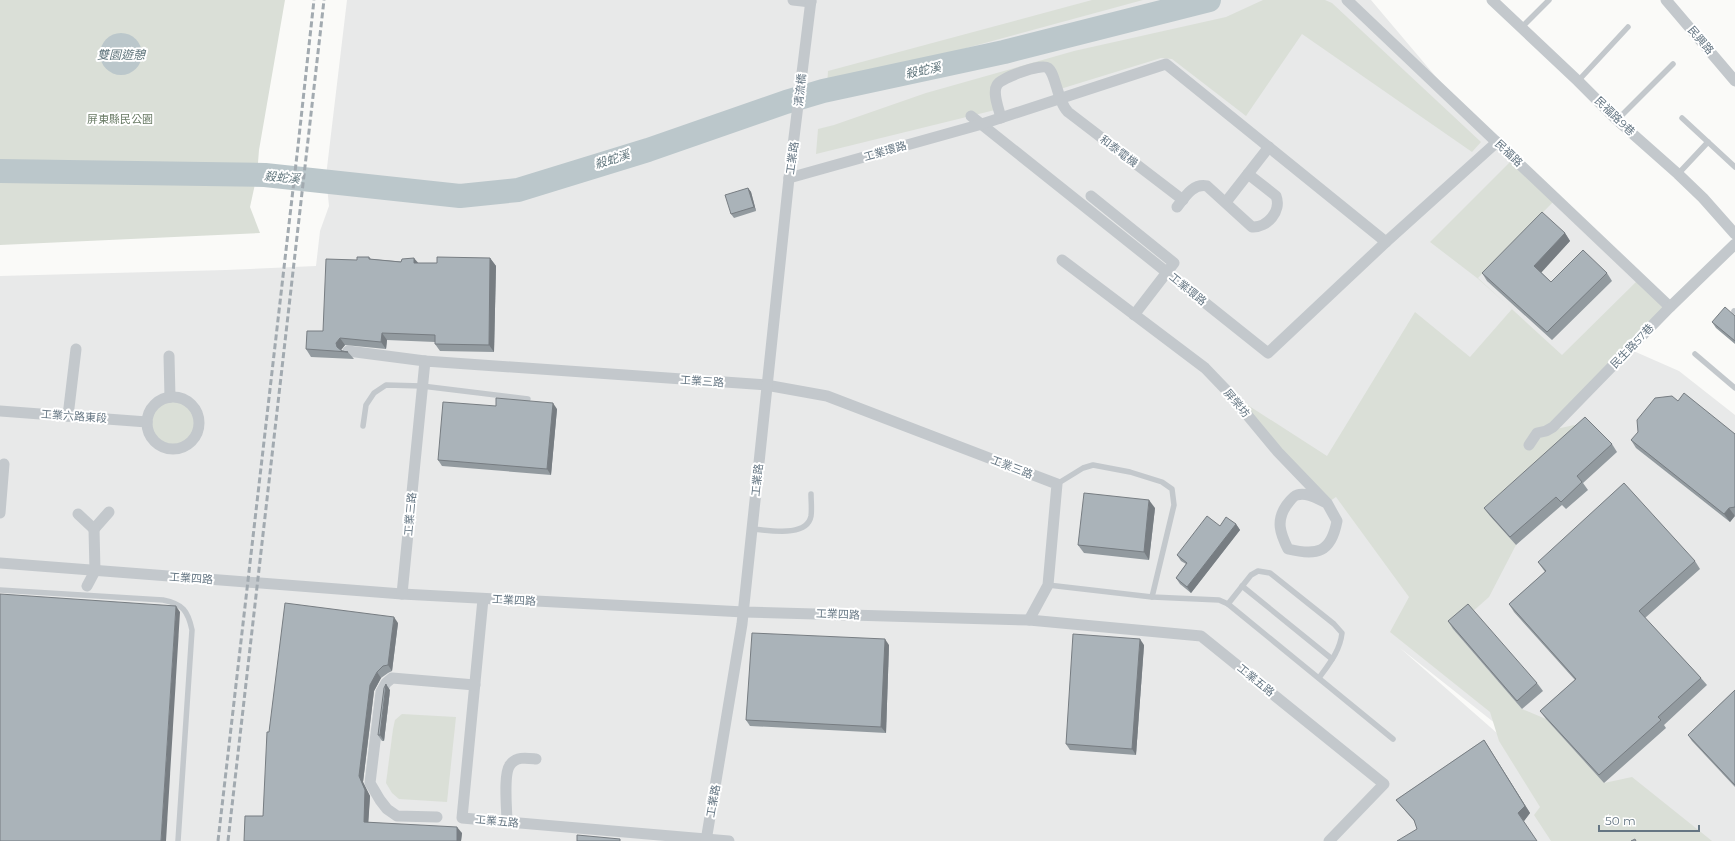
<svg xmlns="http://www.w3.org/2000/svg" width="1735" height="841" font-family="Montserrat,'Noto Sans TC',sans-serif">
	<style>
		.built { fill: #e8e9e9 }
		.green { fill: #dadfd7 }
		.water { fill: #bbc7cb }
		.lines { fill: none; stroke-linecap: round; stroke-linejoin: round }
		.river { stroke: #bbc7cb; stroke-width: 24 }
		.service { stroke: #c3c8cc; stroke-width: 5.5 }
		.minor { stroke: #c3c8cc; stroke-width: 11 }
		.rail { stroke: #a2aab0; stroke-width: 3; stroke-dasharray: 6 3; stroke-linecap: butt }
		.wall { fill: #929a9f }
		.shaded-wall { fill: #777d82 }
		.building { fill: #aab3b9; stroke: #777d82 }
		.labels { text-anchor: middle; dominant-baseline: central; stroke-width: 4; stroke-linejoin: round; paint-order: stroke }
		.street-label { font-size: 11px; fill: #657683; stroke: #fff }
		.park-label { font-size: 11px; fill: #687a64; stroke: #fff }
		.water-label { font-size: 12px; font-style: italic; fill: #60757c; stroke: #fff }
	</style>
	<rect width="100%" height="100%" fill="#fafaf8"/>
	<!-- built -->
	<polygon class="built" points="347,0 1371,0 1491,142 1663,305 1629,349 1679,371 1735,415 1735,841 1644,841 1400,648 1620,841 0,841 0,276 226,270 316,266 320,231 329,206 326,176"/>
	<!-- green -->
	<g class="green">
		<polygon points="0,0 285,0 259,150 257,175 250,207 260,233 0,245"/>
		<polygon points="1092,0 1143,0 827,86 828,71"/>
		<polygon points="1263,0 1325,0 1332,3 1481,142 1472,152 1302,34 1246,116 1172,59 1161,58 1057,90 1048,68 997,84 999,109 816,154 818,129 834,125 926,93 1074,51 1226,17"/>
		<polygon points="1514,158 1556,199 1478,278 1562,355 1640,278 1670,307 1547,431 1588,422 1490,516 1516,545 1489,597 1453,629 1522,709 1546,719 1604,783 1632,777 1712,841 1551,841 1534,815 1540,807 1499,741 1490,712 1390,632 1409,597 1336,497 1327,503 1229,393 1327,456 1415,312 1470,357 1512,309 1477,278 1430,242"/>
		<circle cx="173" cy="423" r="26"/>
		<polygon points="402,714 456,717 447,802 399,799 392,793 386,783 393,729 395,720"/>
	</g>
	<!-- water -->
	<circle class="water" cx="121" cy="54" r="21"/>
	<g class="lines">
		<!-- river -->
		<polyline class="river" points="0,171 265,175 460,196 518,190 648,150 786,102 823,91 1004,52 1209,0"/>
		<!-- service -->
		<g class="service">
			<polyline points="1521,28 1549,0"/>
			<polyline points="1578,81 1628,27"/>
			<polyline points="1682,118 1735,167"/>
			<polyline points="1617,120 1673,64"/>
			<polyline points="1678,174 1708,142"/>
			<polyline points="1734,311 1735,312"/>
			<polyline points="1695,354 1735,388"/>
			<polyline points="363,426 366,405 374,393 386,385 422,386 528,399"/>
			<polyline points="1057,484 1083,468 1093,465 1130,472 1162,482 1172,489 1174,505 1152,597"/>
			<path d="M752,529C768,530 807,538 811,516C812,509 811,501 811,494"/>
			<polyline points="1048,585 1152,597 1219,600 1228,604 1393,739"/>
			<polyline points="1242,586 1332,659"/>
			<path d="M0,590L163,600C183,604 188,611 192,630L178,841"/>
			<path d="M1228,604L1251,575L1258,571L1270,573L1334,624L1342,633C1340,651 1329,664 1319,678"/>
		</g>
		<!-- minor -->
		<g class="minor">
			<polyline points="793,0 811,2"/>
			<polyline points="1347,0 1670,307"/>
			<polyline points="1492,0 1578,81 1617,120 1678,174 1703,198 1735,234"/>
			<polyline points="1666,0 1735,81"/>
			<polyline points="971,116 1268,353 1386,242 1497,142"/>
			<path d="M1001,118C999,109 992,93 997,85C1001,78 1041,63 1048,68C1056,74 1057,101 1068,112L1183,200"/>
			<polyline points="789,178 982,124 1166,64 1386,242"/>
			<polyline points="1091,196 1174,263 1134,315"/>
			<polyline points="1226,202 1269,147"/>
			<path d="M1177,207C1185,197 1193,183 1207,186L1252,227C1267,228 1282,211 1276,196L1248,174"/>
			<path d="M1062,260L1205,368L1229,393L1278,452L1327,503L1337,521C1331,553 1317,556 1288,549C1280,533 1276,521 1286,506C1289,502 1293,496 1297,495C1307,492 1318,499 1327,503"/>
			<polyline points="348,351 425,361"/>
			<polyline points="169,356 170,397"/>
			<circle cx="173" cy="423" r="26"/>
			<polyline points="0,411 147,422"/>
			<polyline points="68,416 76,349"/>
			<polyline points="1529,445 1537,433 1546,431 1553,427 1670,307 1735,244"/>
			<polyline points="0,513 4,464"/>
			<polyline points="78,514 94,529 109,512"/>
			<polyline points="0,563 402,594 744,612 1029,620 1201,636 1384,784 1329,841"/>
			<polyline points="87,586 95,571 94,529"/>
			<polyline points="402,594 425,361 766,385 827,396 1057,484 1048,585 1029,620"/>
			<polyline points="483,599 462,818 729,841"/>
			<polyline points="437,817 397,816 387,809 380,800 370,783 381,692 386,683 392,678 475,685"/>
			<path d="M507,822C507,810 503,774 510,765C516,756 527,758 536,759"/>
			<polyline points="706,841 742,624 789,178 811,0"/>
		</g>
		<!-- rail -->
		<g class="rail">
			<polyline points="218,841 298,146 314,0"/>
			<polyline points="228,841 324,0"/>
		</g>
	</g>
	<!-- wall -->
	<g class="wall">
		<polygon points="748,188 751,192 756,211 734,218 731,214"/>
		<polygon points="1565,233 1570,241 1541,272 1551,282 1607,273 1612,281 1552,340 1487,281 1482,273"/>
		<polygon points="369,257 371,259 418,263 437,263 490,258 496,266 494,352 440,351 435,344 435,342 387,340 386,349 345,345 341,350 348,352 354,359 311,357 306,349 323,331 357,260"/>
		<polygon points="1735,316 1735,344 1716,328 1712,322"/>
		<polygon points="1678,401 1735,434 1735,515 1730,522 1636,448 1631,440"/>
		<polygon points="496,406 557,409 551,475 442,466 438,460"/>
		<polygon points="1612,444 1617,452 1583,483 1588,490 1566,509 1562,505 1516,545 1490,516 1484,508"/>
		<polygon points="1155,508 1149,560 1084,553 1078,545"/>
		<polygon points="1236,524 1240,530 1191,593 1180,584 1176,578 1186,564 1181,561 1177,555 1220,526"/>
		<polygon points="1695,561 1700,569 1645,618 1701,678 1707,685 1664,725 1666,728 1604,783 1546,719 1540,711 1575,680 1514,612 1509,604 1545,572 1538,562"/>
		<polygon points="1448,621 1537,683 1543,691 1522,709 1453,629"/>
		<polygon points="398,623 392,671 388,673 381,678 374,691 363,782 370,796 368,822 462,833 461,841 244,841 263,816 269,732"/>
		<polygon points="889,645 886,733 750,726 746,720"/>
		<polygon points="1144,645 1136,755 1070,750 1066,744"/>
		<polygon points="390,690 384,741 382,741 378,735"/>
		<polygon points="1735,690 1735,787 1692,741 1688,735"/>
		<polygon points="1484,740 1530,813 1524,821 1417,829 1415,822 1402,807 1396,800"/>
	</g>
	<!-- shaded-wall -->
	<g class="shaded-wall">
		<polygon points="748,188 751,192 756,211 754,207"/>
		<polygon points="1565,233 1570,241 1540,274 1534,266"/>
		<polygon points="414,258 420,265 414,263"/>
		<polygon points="490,258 496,266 494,352 489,345"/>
		<polygon points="382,333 387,340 386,349 381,342"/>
		<polygon points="340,338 345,345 341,350 341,351 337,347 336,343"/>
		<polygon points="553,403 557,409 551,475 547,469"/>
		<polygon points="1149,500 1155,508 1149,560 1144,552"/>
		<polygon points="1729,508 1735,516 1730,522 1724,514"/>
		<polygon points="1236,524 1240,530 1191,593 1187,587"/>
		<polygon points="176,606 180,612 166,841 161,841"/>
		<polygon points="394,617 398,623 392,671 388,665"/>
		<polygon points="885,639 889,645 886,733 881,727"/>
		<polygon points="1140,639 1144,645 1136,755 1132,749"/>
		<polygon points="377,672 381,678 374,691 363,782 370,796 368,828 364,822 359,776 370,685"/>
		<polygon points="386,684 390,690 384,741 380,735"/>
		<polygon points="1484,740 1530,813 1524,821 1518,813"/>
		<polygon points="457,827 462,833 461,841 457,841"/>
	</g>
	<!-- building -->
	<g class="building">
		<polygon points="748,188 754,207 731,214 725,195"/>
		<polygon points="1542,212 1565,233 1534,266 1551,282 1583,250 1607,273 1547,332 1482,273"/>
		<polygon points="357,257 369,257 369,259 401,262 402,259 414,258 414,263 437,263 437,257 490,258 489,345 435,344 435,335 382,333 381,342 340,338 336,343 337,347 342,351 348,352 306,349 307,331 323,331 326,259 357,260"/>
		<polygon points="1725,307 1735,316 1735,341 1712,322"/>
		<polygon points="1684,393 1735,434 1735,507 1729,508 1724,514 1631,440 1638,432 1637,420 1655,398 1672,396 1678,401"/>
		<polygon points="496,398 553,403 547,469 438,460 443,402 496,406"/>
		<polygon points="1585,417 1612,444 1577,476 1582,482 1561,502 1556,497 1510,537 1484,508"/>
		<polygon points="1624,483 1695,561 1639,611 1701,678 1658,717 1661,720 1599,775 1540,711 1576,679 1509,604 1546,571 1538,562"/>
		<polygon points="1084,493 1149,500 1144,552 1078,545"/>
		<polygon points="1207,516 1220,526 1226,517 1236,524 1187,587 1176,578 1187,563 1177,555"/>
		<polygon points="0,594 176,606 161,841 0,841"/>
		<polygon points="285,603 394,617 388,665 383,666 377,672 370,685 359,776 365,790 364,822 457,827 457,841 244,841 245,816 263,816 267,732 269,732"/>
		<polygon points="1468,604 1537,683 1517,701 1448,621"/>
		<polygon points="752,633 885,639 881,727 746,720"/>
		<polygon points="1073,634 1140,639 1132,749 1066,744"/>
		<polygon points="386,684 380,735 378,735 384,688"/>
		<polygon points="1735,690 1735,785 1688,735"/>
		<polygon points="1484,740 1525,806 1518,813 1537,841 1397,841 1417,829 1414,820 1396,800"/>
		<polygon points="577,835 620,839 620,841 577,841"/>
		<polygon points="1635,839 1636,841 1631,841"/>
	</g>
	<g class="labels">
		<!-- street labels -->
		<g class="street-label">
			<text transform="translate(1701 40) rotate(49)">民興路</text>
			<text transform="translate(800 90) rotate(-84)">清流橋</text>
			<text transform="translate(1615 116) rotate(44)">民福路9巷</text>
			<text transform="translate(885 151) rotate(-16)">工業環路</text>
			<text transform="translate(1119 151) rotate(37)">和泰電機</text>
			<text transform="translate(1509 153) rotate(44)">民福路</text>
			<text transform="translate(792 158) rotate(-82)">工業路</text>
			<text transform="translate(1188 289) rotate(39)">工業環路</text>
			<text transform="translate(1632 346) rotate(-46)">民生路57巷</text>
			<text transform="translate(702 381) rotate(4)">工業三路</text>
			<text transform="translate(1237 403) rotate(50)">屏榮坊</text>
			<text transform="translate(74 416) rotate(4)">工業六路東段</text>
			<text transform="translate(1012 467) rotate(21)">工業三路</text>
			<text transform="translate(757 480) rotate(-84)">工業路</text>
			<text transform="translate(410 514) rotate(-85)">工業三路</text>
			<text transform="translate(191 578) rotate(4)">工業四路</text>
			<text transform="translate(514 600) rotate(3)">工業四路</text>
			<text transform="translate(838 614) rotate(2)">工業四路</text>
			<text transform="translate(1256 680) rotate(39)">工業五路</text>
			<text transform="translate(713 801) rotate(-80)">工業路</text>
			<text transform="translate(497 821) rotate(5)">工業五路</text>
		</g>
		<!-- park labels -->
		<g class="park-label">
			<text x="120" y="119">屏東縣民公園</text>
		</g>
		<!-- water labels -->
		<g class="water-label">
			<text x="121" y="54">雙園遊憩</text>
			<text transform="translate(923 70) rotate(-12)">殺蛇溪</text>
			<text transform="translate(612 159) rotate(-18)">殺蛇溪</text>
			<text transform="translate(282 177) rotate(5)">殺蛇溪</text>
		</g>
	</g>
	<!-- scale -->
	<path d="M1599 825v6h100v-6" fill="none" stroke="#657683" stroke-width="2"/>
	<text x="1605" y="825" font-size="12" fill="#657683" stroke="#ffffff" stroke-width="3" paint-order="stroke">50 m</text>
</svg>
